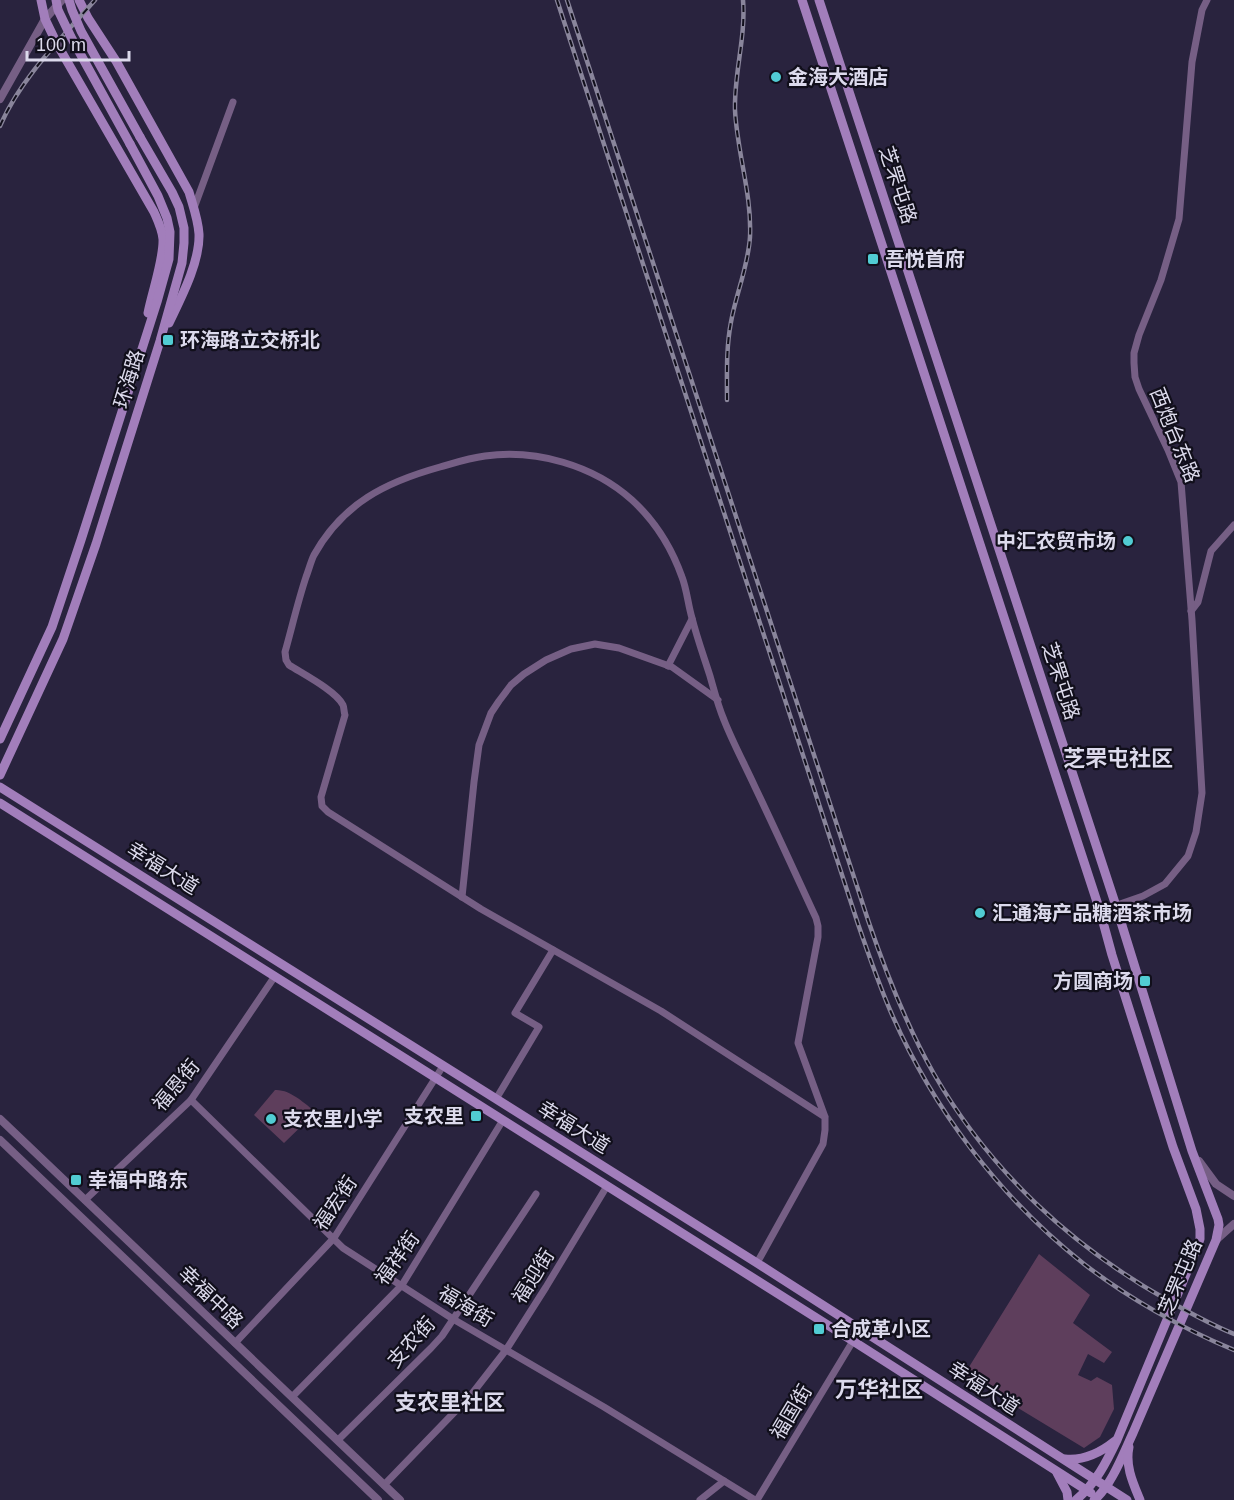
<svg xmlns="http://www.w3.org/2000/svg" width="1234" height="1500" font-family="Helvetica,'Noto Sans SC',sans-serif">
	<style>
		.green { fill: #5e3e5c }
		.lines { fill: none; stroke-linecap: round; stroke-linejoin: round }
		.minor { stroke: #765f85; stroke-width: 7 }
		.tertiary { stroke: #765f85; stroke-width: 8 }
		.secondary { stroke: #a27ebb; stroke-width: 9 }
		.rail-casing { stroke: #89859b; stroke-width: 4.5 }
		.rail { stroke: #110f1b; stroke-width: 2; stroke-dasharray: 7; stroke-linecap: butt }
		.secondary-bridge { stroke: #a27ebb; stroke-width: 9 }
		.poi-dot { fill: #51ccd3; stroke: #110f1b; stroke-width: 2 }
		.labels { text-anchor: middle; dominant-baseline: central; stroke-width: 4.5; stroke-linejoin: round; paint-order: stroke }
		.poi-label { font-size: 20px; font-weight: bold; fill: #dcdaec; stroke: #110f1b; text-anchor: start }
		.street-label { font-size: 20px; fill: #dcdaec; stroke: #110f1b }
		.quarter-label { font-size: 22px; font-weight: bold; fill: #dcdaec; stroke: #110f1b }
	</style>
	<rect width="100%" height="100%" fill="#29233e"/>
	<!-- green -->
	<g class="green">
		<path d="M275,1090C290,1089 305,1104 316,1112L284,1143L254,1115Z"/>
		<polygon points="1039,1254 1090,1295 1073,1323 1112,1352 1104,1363 1088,1354 1078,1375 1091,1381 1097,1377 1112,1385 1114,1409 1100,1437 1084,1448 964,1375"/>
	</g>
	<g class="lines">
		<!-- minor -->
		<g class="minor">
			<polyline points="194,208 233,102"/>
			<polyline points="1191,611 1198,602 1211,551 1234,525"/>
			<polyline points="668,666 692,619"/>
			<polyline points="462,897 474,782 479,745 491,713 499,701 511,685 524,674 546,660 571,649 595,644 619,648 672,667 718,700"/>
			<polyline points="1100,911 1143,896 1165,884 1188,856 1196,832 1202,793 1192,620 1181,482 1168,450 1139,389 1135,377 1134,363 1134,353 1139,335 1161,280 1179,219 1192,62 1202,10 1207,0"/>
			<polyline points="496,1099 539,1027 515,1013 553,950"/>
			<polyline points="191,1100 343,1248 453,1319 604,1407 755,1500"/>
			<polyline points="85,1200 191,1100 275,976"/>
			<path d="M757,1263L823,1144L825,1130V1117L798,1043L818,937V926L816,918C796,875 776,831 755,787C745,765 733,743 724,720C718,706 714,690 710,676C704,657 697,638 692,618C688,605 687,590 682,577C672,549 655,521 632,500C593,465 536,449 485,456C469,458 454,463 440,467C386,482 343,503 314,555C311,561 309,569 306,577C298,601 292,627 285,652L286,660L289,665C303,674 336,691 343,705C344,707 344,713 345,715L321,797L322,806L328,812L481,909L661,1011L825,1117"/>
			<polyline points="235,1343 334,1238 443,1066"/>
			<polyline points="292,1397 402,1285 503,1120"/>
			<polyline points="338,1440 431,1348 442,1336 536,1194"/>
			<polyline points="384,1485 471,1395 506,1350 546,1287 607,1186"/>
			<polyline points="700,1500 724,1481"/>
			<polyline points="757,1500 853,1341"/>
		</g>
		<!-- tertiary -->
		<g class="tertiary">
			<polyline points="0,99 45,19 62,0"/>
			<polyline points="0,1119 400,1500"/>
			<polyline points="0,1140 378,1500"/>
			<polyline points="1199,1161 1216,1184 1234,1196"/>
			<polyline points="1216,1240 1234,1224"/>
		</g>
		<!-- secondary -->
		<g class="secondary">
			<path d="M41,0L45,19L57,44L154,212C158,221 162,229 163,239C164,259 152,292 148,313"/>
			<path d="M79,0L88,18L116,61L189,192C193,206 198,219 199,234C200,262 181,298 169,323"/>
			<path d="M802,0L1100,911L1112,955L1173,1147L1196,1209L1200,1229V1239L1196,1250L1117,1440C1106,1463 1096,1483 1076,1500"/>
			<path d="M819,0L1116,906L1192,1151L1218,1219L1219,1225L1216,1240L1133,1433C1124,1452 1111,1487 1094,1500"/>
			<polyline points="0,739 52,627 81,540 157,302 169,259 170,232 167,218 158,196 130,144"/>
			<polyline points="0,775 63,639 96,544 160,341 182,263 184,243 184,228 179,207 172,192 140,137"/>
			<polyline points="0,787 757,1263 1127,1500"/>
			<polyline points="0,803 853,1341 1091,1493"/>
			<path d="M1129,1447C1125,1466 1133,1483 1140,1500"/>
			<path d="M1065,1459C1084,1461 1100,1453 1115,1441"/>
			<polyline points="1057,1473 1067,1492 1068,1500"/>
		</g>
		<defs>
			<g id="rail">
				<path d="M557,0L858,924C868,953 878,982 890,1010C932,1108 1000,1198 1084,1264C1128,1298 1183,1329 1234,1350"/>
				<path d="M567,0L868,920C886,973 906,1025 934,1074C990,1171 1072,1247 1169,1301C1190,1313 1212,1325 1234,1334"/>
				<path d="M0,126C21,78 60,40 95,0"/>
				<path d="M727,400C727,374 726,348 731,322C736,294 748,267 750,237C752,194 737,152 735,110C734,73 746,37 743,0"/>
			</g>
		</defs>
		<!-- rail casing -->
		<use href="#rail" class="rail-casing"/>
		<!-- rail -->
		<use href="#rail" class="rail"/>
		<!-- secondary-bridge -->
		<g class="secondary-bridge">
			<polyline points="56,0 58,10 71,37 130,144"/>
			<polyline points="69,0 72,10 81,31 140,137"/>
		</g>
	</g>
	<!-- markers -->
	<g class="poi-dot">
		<circle cx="776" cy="77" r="6"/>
		<rect x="867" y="253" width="12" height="12" rx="3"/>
		<rect x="162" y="334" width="12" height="12" rx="3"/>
		<circle cx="1128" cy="541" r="6"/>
		<circle cx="980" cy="913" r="6"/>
		<rect x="1139" y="975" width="12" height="12" rx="3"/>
		<rect x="470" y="1110" width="12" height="12" rx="3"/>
		<circle cx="271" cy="1119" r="6"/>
		<rect x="70" y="1174" width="12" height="12" rx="3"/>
		<rect x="813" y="1323" width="12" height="12" rx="3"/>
	</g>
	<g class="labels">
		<!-- poi labels -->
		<g class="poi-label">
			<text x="788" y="77">金海大酒店</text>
			<text x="885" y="259">吾悦首府</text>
			<text x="180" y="340">环海路立交桥北</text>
			<text x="1116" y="541" text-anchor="end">中汇农贸市场</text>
			<text x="992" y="913">汇通海产品糖酒茶市场</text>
			<text x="1133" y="981" text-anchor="end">方圆商场</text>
			<text x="464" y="1116" text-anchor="end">支农里</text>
			<text x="283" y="1119">支农里小学</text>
			<text x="88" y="1180">幸福中路东</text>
			<text x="831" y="1329">合成革小区</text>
		</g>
		<!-- street labels -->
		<g class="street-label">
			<text transform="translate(898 185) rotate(72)">芝罘屯路</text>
			<text transform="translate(129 379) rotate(-73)">环海路</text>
			<text transform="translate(1175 435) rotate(68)">西炮台东路</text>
			<text transform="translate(1061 681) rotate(72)">芝罘屯路</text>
			<text transform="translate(163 868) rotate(32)">幸福大道</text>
			<text transform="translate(176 1085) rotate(-50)">福恩街</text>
			<text transform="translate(574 1127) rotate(32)">幸福大道</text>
			<text transform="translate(335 1203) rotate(-56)">福宏街</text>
			<text transform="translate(397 1258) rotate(-54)">福祥街</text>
			<text transform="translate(533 1276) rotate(-58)">福迎街</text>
			<text transform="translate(1180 1277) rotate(-67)">芝罘屯路</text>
			<text transform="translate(211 1297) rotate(44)">幸福中路</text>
			<text transform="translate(466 1306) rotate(31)">福海街</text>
			<text transform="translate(411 1342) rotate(-48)">支农街</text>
			<text transform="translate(984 1388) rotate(33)">幸福大道</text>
			<text transform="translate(791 1412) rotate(-59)">福国街</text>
		</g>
		<!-- quarter labels -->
		<g class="quarter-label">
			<text x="1118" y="758">芝罘屯社区</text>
			<text x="879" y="1389">万华社区</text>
			<text x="450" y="1402">支农里社区</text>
		</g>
	</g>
	<!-- scale -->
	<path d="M27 51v9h102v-9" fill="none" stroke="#dcdaec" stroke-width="3"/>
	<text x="36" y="51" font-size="18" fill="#dcdaec" stroke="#110f1b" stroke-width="4.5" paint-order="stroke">100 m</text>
</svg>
